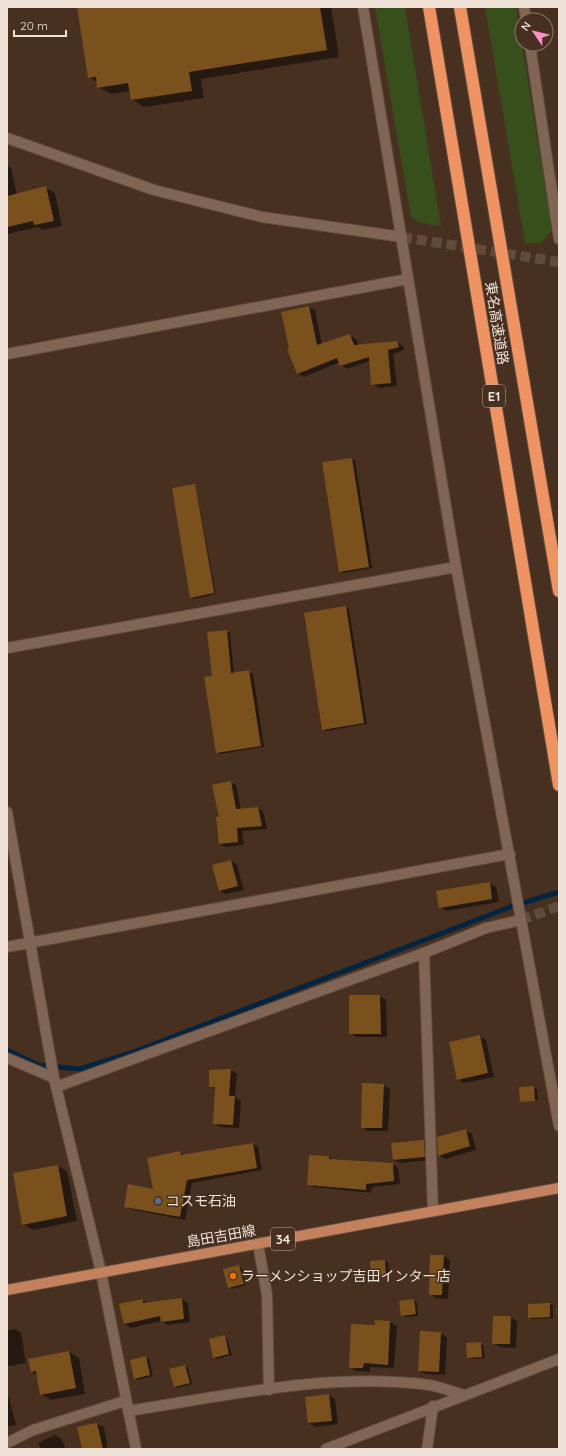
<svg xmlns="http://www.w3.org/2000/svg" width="566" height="1456" font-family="Quicksand,'Noto Sans JP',sans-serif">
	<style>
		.green { fill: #37501b }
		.shadow { fill: #0007 }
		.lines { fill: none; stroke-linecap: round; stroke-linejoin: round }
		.stream { stroke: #012540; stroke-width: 5 }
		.building { fill: #7a501d }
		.minor-tunnel { stroke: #614b3c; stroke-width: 10; stroke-dasharray: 10 5; stroke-linecap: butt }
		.minor-casing { stroke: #604c3f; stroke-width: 12 }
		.major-casing { stroke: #604c3f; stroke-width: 12 }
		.highway-casing { stroke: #604c3f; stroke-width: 14 }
		.minor { stroke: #806555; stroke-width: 10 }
		.major { stroke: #c3815d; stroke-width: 10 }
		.highway { stroke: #f09363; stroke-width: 12 }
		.service-dot { fill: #5c6f8a; stroke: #483021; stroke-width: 1.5 }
		.food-dot { fill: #e8710a; stroke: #483021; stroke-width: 1.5 }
		.labels { text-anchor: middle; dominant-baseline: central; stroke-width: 3; stroke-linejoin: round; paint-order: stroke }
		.shield { fill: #483021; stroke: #beaca0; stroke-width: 1 }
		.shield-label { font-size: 13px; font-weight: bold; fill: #f0e1d7 }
		.street-label { font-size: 14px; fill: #f0e1d7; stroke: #483021 }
		.poi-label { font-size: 14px; fill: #f0e1d7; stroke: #483021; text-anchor: start }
	</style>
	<rect width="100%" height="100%" fill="#483021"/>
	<!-- green -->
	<g class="green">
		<polygon points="375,7 405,7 441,226 421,223 411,217"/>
		<polygon points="485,7 516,7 552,230 541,243 525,243"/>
	</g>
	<!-- shadow -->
	<g class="shadow">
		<polygon points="78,7 331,7 339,57 201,79 204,98 144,107 132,99 130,91 111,94 98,87 97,82 89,77"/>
		<polygon points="7,165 11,168 17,194 46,188 55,193 62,226 44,230 38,227 7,234"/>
		<polygon points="308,307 315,310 322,345 350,335 356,339 359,346 397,342 403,346 404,350 393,354 397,386 379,388 372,384 370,361 347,369 341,365 340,362 304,377 297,373 290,349"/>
		<polygon points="352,459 355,460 372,568 343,573 340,571 323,463"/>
		<polygon points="194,485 213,595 194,599 191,597 173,488 195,485 196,485"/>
		<polygon points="196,486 216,595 215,595"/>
		<polygon points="346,607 349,609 367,724 326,731 323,729 305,614"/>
		<polygon points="226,631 230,633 234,674 249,672 253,674 264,747 220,754 217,752 213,677"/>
		<polygon points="230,782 236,785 241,809 257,808 263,811 267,829 242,831 244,845 225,847 220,843"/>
		<polygon points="231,861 237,865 244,890 226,894 220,891"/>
		<polygon points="490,883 496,887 499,902 446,911 440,907"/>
		<polygon points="380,996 386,1000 387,1037 356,1037 350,1033"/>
		<polygon points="480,1036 486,1040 494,1077 464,1083 458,1079"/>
		<polygon points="231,1070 237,1074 235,1097 241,1101 239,1128 220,1127 214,1124 216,1090 210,1086"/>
		<polygon points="383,1085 390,1089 388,1131 368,1131 362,1127"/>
		<polygon points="534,1087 537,1089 538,1100 521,1102"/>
		<polygon points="466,1131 472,1134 476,1150 445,1159 439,1155"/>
		<polygon points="424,1141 430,1145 431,1160 400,1163 394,1160"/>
		<polygon points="253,1144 258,1147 262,1170 192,1183 185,1220 130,1209 125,1206 155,1190 180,1153 186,1156"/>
		<polygon points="310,1156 329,1157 334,1160 392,1164 398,1167 400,1184 372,1187 371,1193 314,1187 308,1184"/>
		<polygon points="58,1166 67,1171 77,1221 33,1230 23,1224"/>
		<polygon points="444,1256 450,1260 448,1299 436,1298 430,1294"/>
		<polygon points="385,1261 388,1262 389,1276 375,1277 372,1276"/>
		<polygon points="239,1267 242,1268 246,1285 232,1289 229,1287"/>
		<polygon points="182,1299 188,1303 190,1322 168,1325 161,1321 131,1328 125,1324 121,1305 142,1300 148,1303"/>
		<polygon points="414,1300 417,1302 418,1316 405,1317 402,1315"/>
		<polygon points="550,1304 553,1306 553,1318 532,1319 529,1317"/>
		<polygon points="510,1317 517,1321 516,1348 500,1347 493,1343"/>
		<polygon points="376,1321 390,1322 397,1326 394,1368 370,1367 370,1372 356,1371 350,1367 376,1326"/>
		<polygon points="15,1329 21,1333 26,1363 9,1366 7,1365 7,1331"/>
		<polygon points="440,1333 447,1337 445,1375 425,1374 419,1371"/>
		<polygon points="224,1336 227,1338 232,1355 217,1359 214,1357"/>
		<polygon points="480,1343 483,1345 485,1358 471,1359 468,1358"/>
		<polygon points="69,1352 79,1358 85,1394 51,1400 41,1394 37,1375 32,1372"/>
		<polygon points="146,1357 149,1359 153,1376 138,1380 135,1378"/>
		<polygon points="185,1366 188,1368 192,1384 178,1388 175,1386"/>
		<polygon points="7,1391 16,1425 7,1427"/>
		<polygon points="329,1395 335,1399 338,1424 315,1427 309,1423"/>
		<polygon points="97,1424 104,1427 108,1449 83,1449 79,1428"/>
		<polygon points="55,1435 61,1439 66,1449 41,1449 38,1443"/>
	</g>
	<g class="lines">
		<!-- stream -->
		<polyline class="stream" points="7,1050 38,1065 80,1069 131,1053 510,907 559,892"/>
	</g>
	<!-- building -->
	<g class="building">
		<polygon points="77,7 320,7 327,50 189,72 192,91 131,100 128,83 97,88 96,77 88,78"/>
		<polygon points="46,186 54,221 34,225 33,221 7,227 7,196"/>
		<polygon points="309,306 317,345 350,334 354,345 397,341 399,347 388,350 391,383 371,385 369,357 340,366 337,358 297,374 287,349 289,348 281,312"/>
		<polygon points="352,458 369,567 339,572 322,462"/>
		<polygon points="195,484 214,593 190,598 172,488"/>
		<polygon points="346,606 364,723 322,730 304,613"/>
		<polygon points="227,630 231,673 249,670 261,746 216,753 204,677 212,676 207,632"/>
		<polygon points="231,781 236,809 258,807 262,826 237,828 238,842 219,844 216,817 219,817 212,785"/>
		<polygon points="231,860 238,886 219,891 212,865"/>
		<polygon points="490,882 492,899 439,908 436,891"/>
		<polygon points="349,995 380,995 381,1034 349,1034"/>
		<polygon points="480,1035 488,1073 457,1080 449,1042"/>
		<polygon points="231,1069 229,1096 235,1096 233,1125 213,1124 215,1087 209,1087 209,1070"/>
		<polygon points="362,1083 384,1084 382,1128 361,1128"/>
		<polygon points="534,1086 535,1101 520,1102 519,1087"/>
		<polygon points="466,1129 470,1146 438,1156 437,1137"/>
		<polygon points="424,1140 425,1157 393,1160 391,1143"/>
		<polygon points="253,1143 257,1168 187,1180 180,1217 124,1207 128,1184 153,1189 147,1158 180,1151 181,1155"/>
		<polygon points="309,1155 329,1156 329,1159 393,1163 394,1181 366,1184 366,1190 307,1185"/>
		<polygon points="58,1165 67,1216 22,1225 13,1173"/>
		<polygon points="430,1255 444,1255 442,1295 429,1295"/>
		<polygon points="385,1260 386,1275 371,1276 370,1261"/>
		<polygon points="239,1265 244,1284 228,1288 223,1269"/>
		<polygon points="182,1298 184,1319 161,1322 160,1316 124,1324 119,1304 143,1299 143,1303"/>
		<polygon points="414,1299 416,1314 401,1316 399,1301"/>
		<polygon points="550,1303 550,1317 528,1318 528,1304"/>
		<polygon points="493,1316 511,1316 510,1344 492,1344"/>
		<polygon points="375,1320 390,1321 388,1365 364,1363 363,1368 349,1368 351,1324 375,1325"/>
		<polygon points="420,1331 441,1332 439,1372 418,1371"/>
		<polygon points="225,1335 229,1354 213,1358 209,1339"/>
		<polygon points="481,1342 482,1357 467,1358 466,1343"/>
		<polygon points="69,1351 76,1388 40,1395 36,1371 31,1372 28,1359"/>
		<polygon points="146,1356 150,1375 134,1379 130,1360"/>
		<polygon points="185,1365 190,1383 174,1387 169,1369"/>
		<polygon points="329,1394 332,1421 308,1423 305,1397"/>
		<polygon points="97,1423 103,1449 82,1449 77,1427"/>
	</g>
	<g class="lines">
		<!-- minor-tunnel -->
		<g class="minor-tunnel">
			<polyline points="402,237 559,262"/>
			<polyline points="521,920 559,906"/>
		</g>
		<defs>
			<g id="minor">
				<polyline points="363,7 456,567 559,1126"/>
				<polyline points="524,7 526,20"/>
				<polyline points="530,44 559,239"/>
				<polyline points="7,138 154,190 262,217 402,237"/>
				<polyline points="7,354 408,279"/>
				<polyline points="7,648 456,567"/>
				<polyline points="7,812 54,1078 101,1272 136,1449"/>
				<polyline points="7,947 510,854"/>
				<polyline points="424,953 433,1211"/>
				<polyline points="7,1058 54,1078"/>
				<polyline points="56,1087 424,953 486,928 521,920"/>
				<polyline points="258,1244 267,1295 269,1390"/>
				<path d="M128,1411C225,1396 330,1372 429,1385C441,1387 453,1392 464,1395"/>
				<polyline points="7,1443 33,1430 125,1401"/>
				<polyline points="326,1449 559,1359"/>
				<polyline points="427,1449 433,1406"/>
			</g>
			<polyline id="major" points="7,1290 559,1188"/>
			<g id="highway">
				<polyline points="429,7 559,785"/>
				<polyline points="460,7 559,591"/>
			</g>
		</defs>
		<!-- minor casing -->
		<use href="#minor" class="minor-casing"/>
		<!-- major casing -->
		<use href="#major" class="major-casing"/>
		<!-- highway casing -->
		<use href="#highway" class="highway-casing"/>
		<!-- minor -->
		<use href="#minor" class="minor"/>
		<!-- major -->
		<use href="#major" class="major"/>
		<!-- highway -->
		<use href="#highway" class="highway"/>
	</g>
	<!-- markers -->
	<circle class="service-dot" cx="158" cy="1201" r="4"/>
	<circle class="food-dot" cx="233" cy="1276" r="4"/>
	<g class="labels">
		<!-- shield labels -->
		<g class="shield">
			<rect x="483" y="385" width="22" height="22" rx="3"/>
			<rect x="271" y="1228" width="24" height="22" rx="3"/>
		</g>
		<g class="shield-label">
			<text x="494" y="396">E1</text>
			<text x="283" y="1239">34</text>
		</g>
		<!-- street labels -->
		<g class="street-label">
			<text transform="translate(497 323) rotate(81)">東名高速道路</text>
			<text transform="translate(221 1236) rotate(-10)">島田吉田線</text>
		</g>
		<!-- poi labels -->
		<g class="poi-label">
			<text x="166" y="1201">コスモ石油</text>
			<text x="241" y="1276">ラーメンショップ吉田インター店</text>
		</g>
	</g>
	<!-- border -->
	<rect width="566" height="1456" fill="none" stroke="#f0e1d7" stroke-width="16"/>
	<!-- north arrow -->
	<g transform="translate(534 32) rotate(305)"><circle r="19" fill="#483021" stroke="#8b776a"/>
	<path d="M0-3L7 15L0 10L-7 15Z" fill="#fb8fc6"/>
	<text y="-6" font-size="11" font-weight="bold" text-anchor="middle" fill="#f0e1d7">N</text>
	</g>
	<!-- scale -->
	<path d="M14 30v6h52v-6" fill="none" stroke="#f0e1d7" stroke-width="2"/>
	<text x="20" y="30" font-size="12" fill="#f0e1d7" stroke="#483021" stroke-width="3" paint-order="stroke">20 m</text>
</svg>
